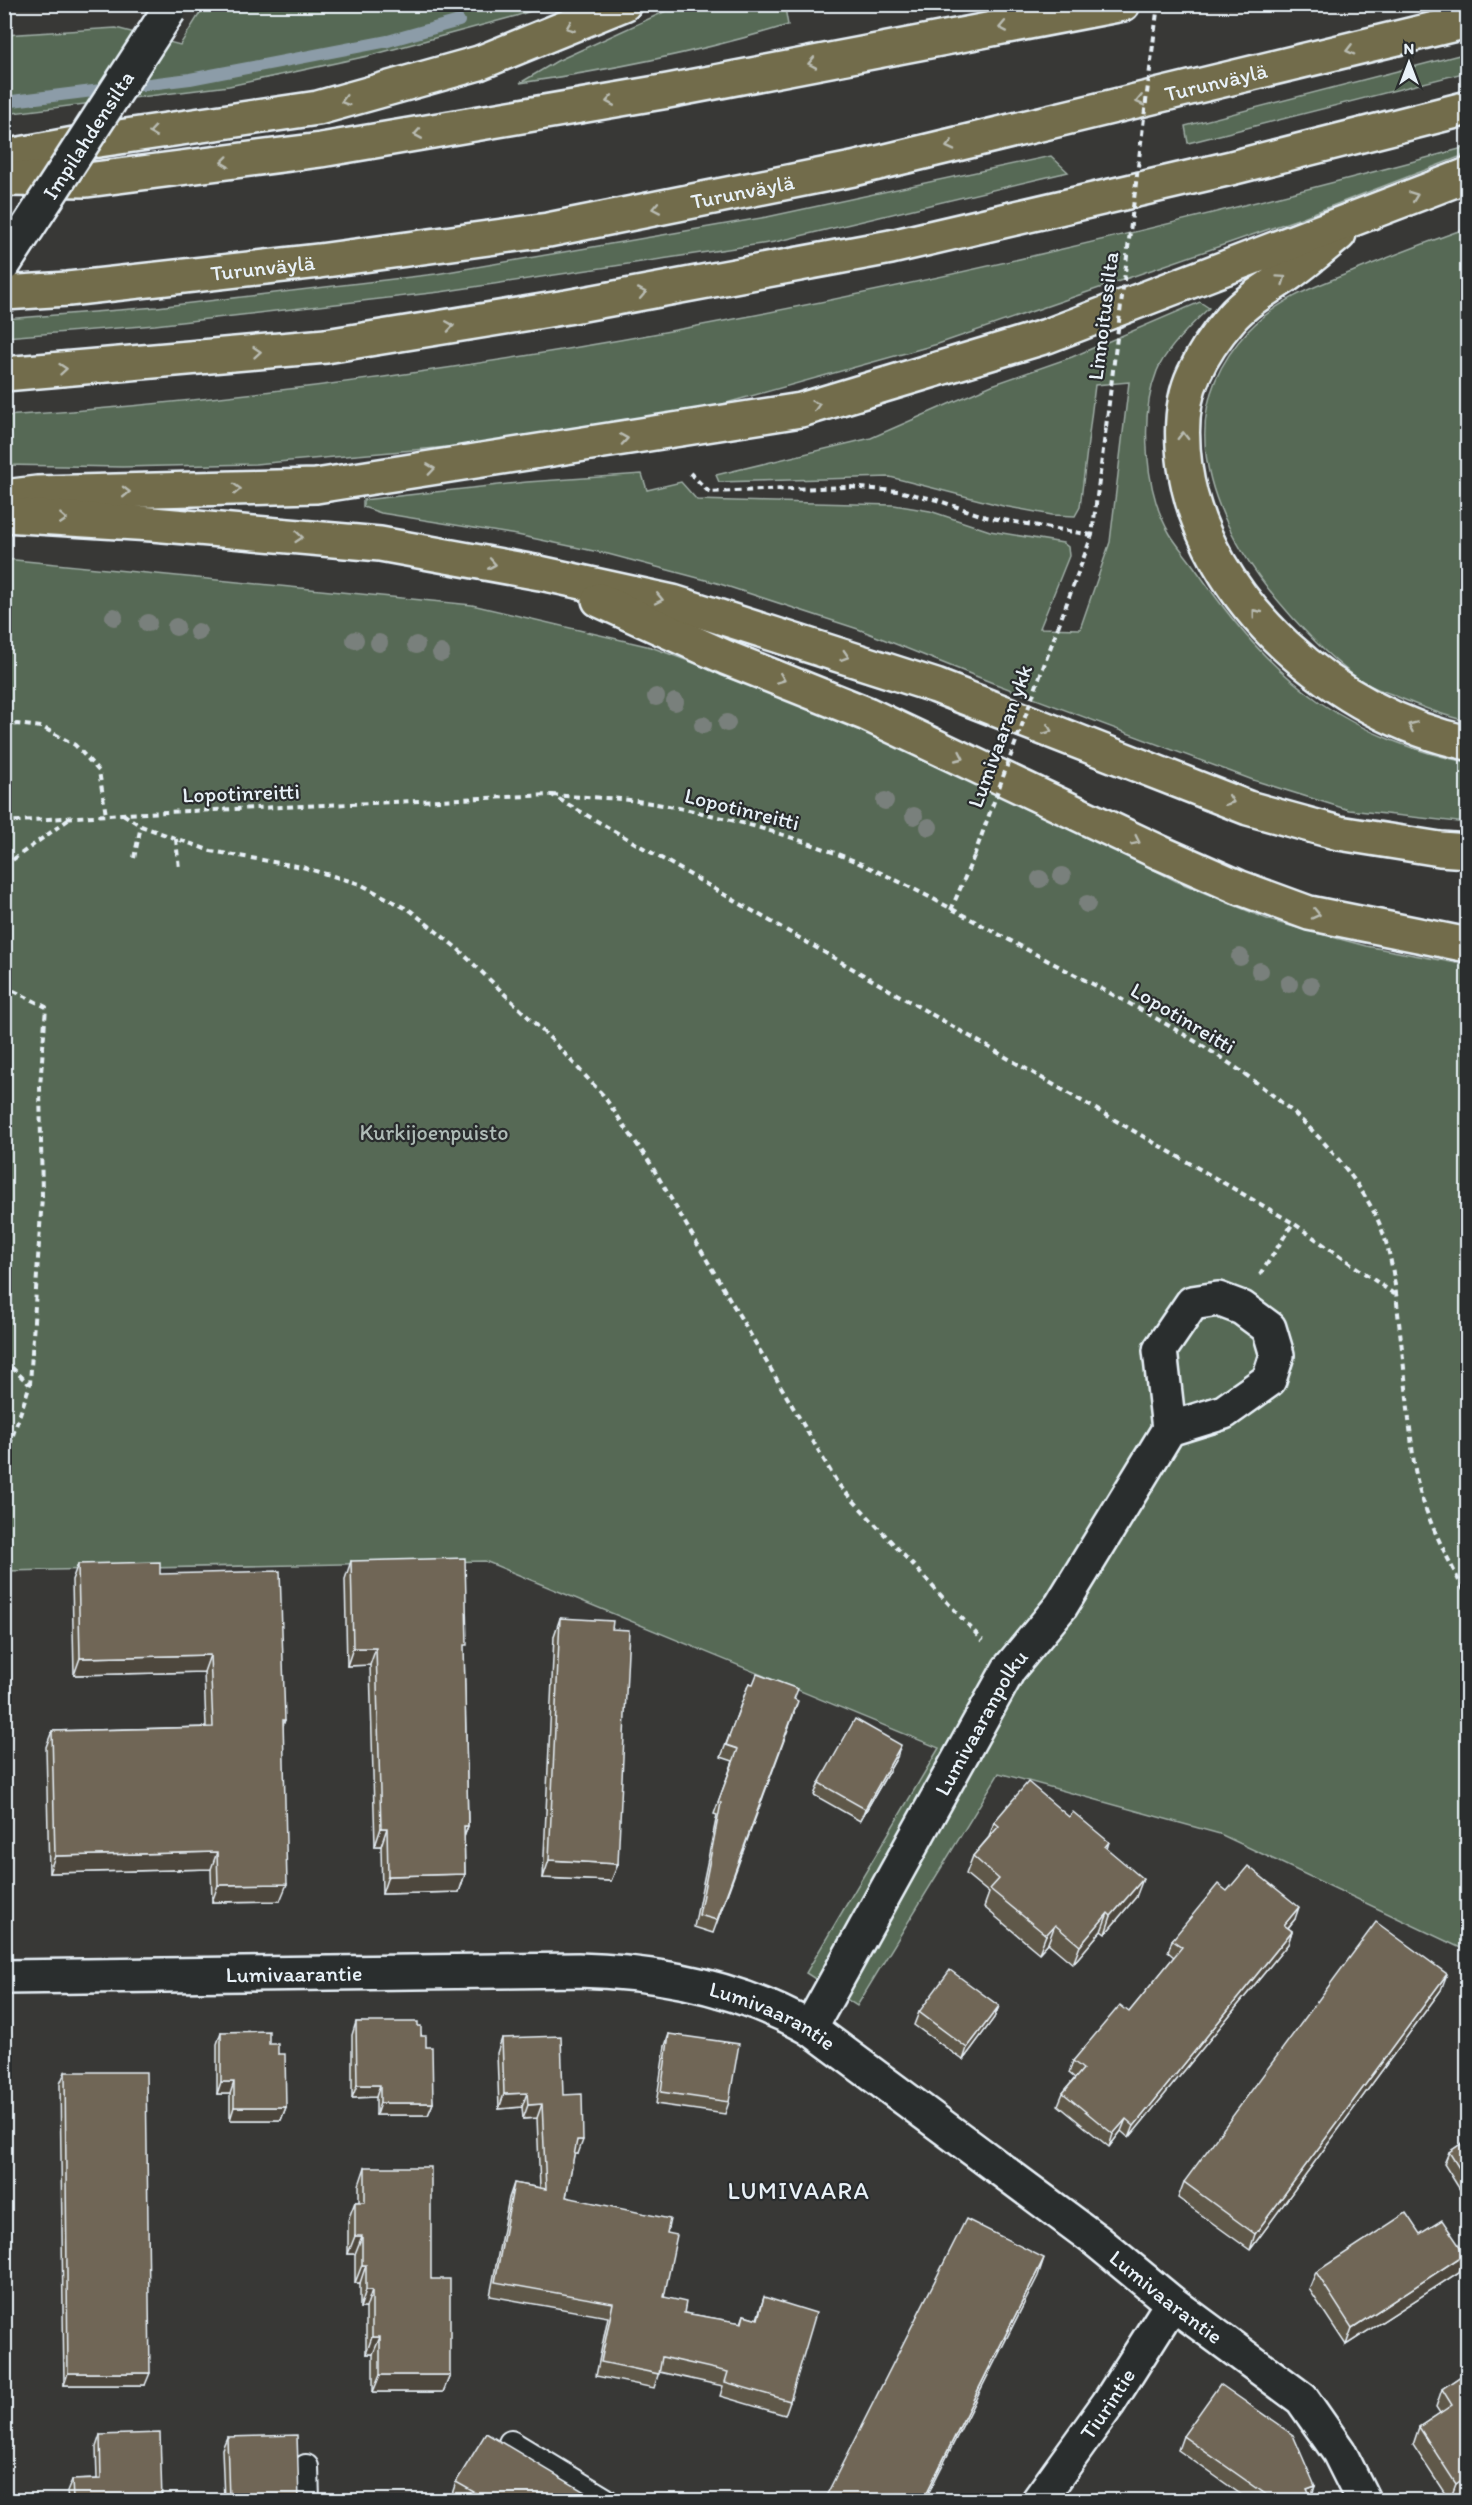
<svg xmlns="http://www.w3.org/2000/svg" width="1472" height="2505" font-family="Itim,sans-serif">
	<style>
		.green { fill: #566954; stroke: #9fada6; stroke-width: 1.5 }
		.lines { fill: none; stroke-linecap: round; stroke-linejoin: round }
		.stream { stroke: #8c9ca8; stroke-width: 12 }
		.lane-casing { stroke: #e8f1f8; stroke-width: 28 }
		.street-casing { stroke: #e8f1f8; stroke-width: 38 }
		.highway-casing { stroke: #e8f1f8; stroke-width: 38 }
		.path { stroke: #e8f1f8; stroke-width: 4; stroke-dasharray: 6 4.5; stroke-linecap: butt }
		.lane { stroke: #2a2d2e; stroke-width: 24 }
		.street { stroke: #2a2d2e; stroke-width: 33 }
		.highway { stroke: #726c4b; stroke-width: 33 }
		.tram { stroke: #e8f1f8; stroke-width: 1.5 }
		.street-bridge-casing { stroke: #e8f1f8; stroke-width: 38; stroke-linecap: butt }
		.path-bridge { stroke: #e8f1f8; stroke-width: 4; stroke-dasharray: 6 4.5; stroke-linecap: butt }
		.street-bridge { stroke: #2a2d2e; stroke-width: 33 }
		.tree { fill: #79807c }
		.wall { fill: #5f584a; stroke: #e8f1f8; stroke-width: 1.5 }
		.shaded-wall { fill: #4e473c; stroke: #e8f1f8; stroke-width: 1.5 }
		.building { fill: #6f6656; stroke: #e8f1f8; stroke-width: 1.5 }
		.oneway { stroke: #b9bcb3 }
		.labels { text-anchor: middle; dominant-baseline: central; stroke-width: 4.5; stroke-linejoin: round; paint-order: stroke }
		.street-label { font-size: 22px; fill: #e8f1f8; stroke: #2a2d2e }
		.park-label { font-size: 22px; fill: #aebbb6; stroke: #2a2d2e }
		.neighbourhood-label { font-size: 24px; letter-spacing: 1.5px; fill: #e8f1f8; stroke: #2a2d2e }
	</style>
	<rect width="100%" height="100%" fill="#383836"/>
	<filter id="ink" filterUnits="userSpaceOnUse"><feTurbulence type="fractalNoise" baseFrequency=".0167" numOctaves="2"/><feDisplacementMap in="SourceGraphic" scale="12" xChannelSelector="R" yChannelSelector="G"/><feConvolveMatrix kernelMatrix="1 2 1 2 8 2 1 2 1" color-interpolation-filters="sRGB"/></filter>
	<g filter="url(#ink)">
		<!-- green -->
		<g class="green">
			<polygon points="205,5 548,5 516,16 368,56 229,86 5,114 4,35 116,28 180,45"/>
			<path d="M679,5H799L785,8L788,25C700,52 610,70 520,83L557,61Z"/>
			<polygon points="1467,53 1467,72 1188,143 1185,126"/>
			<path d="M1467,147V154L1298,219L938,344L683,415L470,445L255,464L122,467L5,465V416C500,383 989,276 1467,147Z"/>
			<polygon points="1051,156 1068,172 775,242 440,292 155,325 5,337 5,319 157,307 436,274 767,217"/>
			<path d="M1467,228H1468L1467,721C1440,715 1416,705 1391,694C1381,690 1371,687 1362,681C1335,663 1314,641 1292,617C1221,538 1161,424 1248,331C1279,298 1316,286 1357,270C1394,255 1430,241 1467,228Z"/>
			<path d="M1200,302L1209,308C1193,323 1165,350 1157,371C1139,416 1145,493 1170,534C1178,547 1189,559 1197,571C1234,624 1267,665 1321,703C1363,732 1417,753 1467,762V823L1349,810L1253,780L993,683L858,629L717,583L608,554L517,535L381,513L363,507V500L527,482L642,474L647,490L681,482L697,500L894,505L930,511L990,531L1063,543L1068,547L1069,556L1040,628L1080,629L1110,542L1129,382L1095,385L1080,507L1075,516L1052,515L1003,506L890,477L719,482L716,475L871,438L992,385L1072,357Z"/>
			<polygon points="5,559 472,605 651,647 873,730 1026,804 1176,881 1272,921 1366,946 1467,965 1467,1951 1220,1834 999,1773 857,2006 806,1973 939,1748 485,1561 5,1571"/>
		</g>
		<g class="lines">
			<!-- stream -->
			<polyline class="stream" points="4,102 190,79 388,41 459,21"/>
			<defs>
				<g id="lane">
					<polyline points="511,2443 605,2500"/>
					<polyline points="306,2467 307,2500"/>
				</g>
				<g id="street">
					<path id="s1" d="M4,1977L578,1970C658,1972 740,1988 810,2028L1097,2241L1172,2303L1302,2399L1339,2452L1363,2500"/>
					<path id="s2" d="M810,2028L1009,1669L1061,1606L1169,1429L1224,1412L1269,1380L1277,1355L1269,1328L1242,1308L1218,1299L1192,1303L1160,1350L1169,1429"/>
					<path id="s3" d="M1039,2500L1108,2404L1172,2303"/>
				</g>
				<g id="highway">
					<polyline points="4,157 85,142 318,108 479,63 624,4"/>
					<polyline points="4,179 87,180 321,150 668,91 1123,4"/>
					<path d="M1339,234C1322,248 1306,262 1289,274C1270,287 1247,300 1231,318C1217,334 1203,354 1194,374C1180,403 1181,437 1185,467C1204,602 1340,717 1468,743"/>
					<path id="s4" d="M4,293L68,289L319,261L548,230L853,169L1468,21"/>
					<polyline points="4,374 326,346 567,307 891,247 1231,168 1468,108"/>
					<polyline points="4,497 37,493 316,486 801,410 1047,336 1468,175"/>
					<polyline points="4,515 152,524 380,544 540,573 673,602 936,686 1248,808 1339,833 1440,849 1468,851"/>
					<polyline points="599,600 727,658 867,714 1161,853 1238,887 1309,913 1468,945"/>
				</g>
			</defs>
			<!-- lane casing -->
			<use href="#lane" class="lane-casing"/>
			<!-- street casing -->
			<use href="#street" class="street-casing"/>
			<!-- highway casing -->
			<use href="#highway" class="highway-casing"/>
			<!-- path -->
			<g class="path">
				<polyline points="690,473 709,492 849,487 898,491 937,500 986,517 1092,535"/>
				<polyline points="1058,627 1092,535 1106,427"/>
				<polyline points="4,726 17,724 42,727 75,745 99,771 106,815"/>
				<path d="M552,795C575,797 598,797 620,799C679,805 748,823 805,842C882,868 953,910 1024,948C1149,1015 1306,1084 1375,1214C1390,1244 1395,1279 1398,1313C1402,1349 1406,1385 1409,1420C1412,1443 1413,1466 1419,1488C1429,1526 1451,1563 1468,1599"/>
				<polyline points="123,814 141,826 211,851 302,867 360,884 411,911 458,949 552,1040 603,1095 650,1163 838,1484 983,1641"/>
				<polyline points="4,822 122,814 552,795 1293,1223 1397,1296"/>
				<polyline points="176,839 179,869"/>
				<polyline points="134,858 141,826"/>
				<polyline points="4,866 72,817"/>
				<polyline points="951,910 974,856"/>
				<polyline points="4,986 46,1007 40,1087 42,1196 30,1384 4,1462"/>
				<polyline points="1260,1275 1293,1223"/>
				<polyline points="4,1360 29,1384"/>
			</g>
			<!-- lane -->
			<use href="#lane" class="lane"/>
			<!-- street -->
			<use href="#street" class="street"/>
			<!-- highway -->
			<use href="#highway" class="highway"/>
			<!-- tram -->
			<g class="tram">
				<polyline points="4,243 159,4"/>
				<polyline points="4,287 187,4"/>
			</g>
			<defs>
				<g id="street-bridge">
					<path id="s5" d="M4,264L169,10"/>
				</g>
			</defs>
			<!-- street-bridge casing -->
			<use href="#street-bridge" class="street-bridge-casing"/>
			<!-- path-bridge -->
			<g class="path-bridge">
				<polyline points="1106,427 1158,4"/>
				<polyline points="974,856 1058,627"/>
			</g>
			<!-- street-bridge -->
			<use href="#street-bridge" class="street-bridge"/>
		</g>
		<!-- trees -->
		<g class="tree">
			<circle cx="114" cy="617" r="9"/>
			<circle cx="148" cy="623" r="9"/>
			<circle cx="176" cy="627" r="9"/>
			<circle cx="198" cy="632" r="9"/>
			<circle cx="355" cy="640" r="9"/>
			<circle cx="379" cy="643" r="9"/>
			<circle cx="416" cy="645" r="9"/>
			<circle cx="441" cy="653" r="9"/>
			<circle cx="656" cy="697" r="9"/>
			<circle cx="675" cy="702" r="9"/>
			<circle cx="727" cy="723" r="9"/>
			<circle cx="703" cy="725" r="9"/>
			<circle cx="885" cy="801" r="9"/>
			<circle cx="914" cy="816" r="9"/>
			<circle cx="929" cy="827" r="9"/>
			<circle cx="1062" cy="876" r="9"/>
			<circle cx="1040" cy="879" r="9"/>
			<circle cx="1087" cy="904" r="9"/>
			<circle cx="1240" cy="957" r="9"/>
			<circle cx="1260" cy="971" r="9"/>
			<circle cx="1289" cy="984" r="9"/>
			<circle cx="1311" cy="986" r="9"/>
		</g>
		<!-- wall -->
		<g class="wall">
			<polygon points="351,1561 464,1654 468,1826 464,1837 465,1874 459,1892 382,1894 381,1846 375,1846 370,1665 347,1666 345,1579"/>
			<polygon points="78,1564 160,1574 285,1720 283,1726 280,1901 212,1902 211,1869 49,1873 46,1747 52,1731 206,1727 204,1672 74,1675 72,1580"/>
			<polygon points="560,1618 612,1629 618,1864 611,1881 543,1878 554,1636"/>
			<polygon points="749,1683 794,1699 794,1713 713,1933 694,1927 717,1815 714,1814 733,1761 721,1757"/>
			<polygon points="897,1757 860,1821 814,1795 819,1783"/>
			<polygon points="1069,1817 1109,1842 1107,1849 1136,1897 1105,1934 1101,1931 1073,1964 1048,1943 1039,1953 984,1907 989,1893 966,1874 973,1856 989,1837 994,1822"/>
			<polygon points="1227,1891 1295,1919 1288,1928 1292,1931 1288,1944 1129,2138 1121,2131 1109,2147 1058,2105 1063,2093 1075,2078 1069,2073 1073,2061 1129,2012 1174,1957 1168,1952 1172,1940"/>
			<polygon points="1441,1990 1250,2250 1178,2198 1184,2182"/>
			<polygon points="999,2006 994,2018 963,2060 914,2025 919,2012"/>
			<polygon points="356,2022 418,2026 426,2047 433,2103 428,2115 376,2115 376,2097 352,2098 352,2035"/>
			<polygon points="221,2032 269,2044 278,2054 286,2107 281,2120 230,2120 230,2094 217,2094 217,2044"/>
			<polygon points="669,2034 729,2102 725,2114 656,2104 665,2046"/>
			<polygon points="502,2038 563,2095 578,2154 574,2154 566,2197 667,2233 664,2297 684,2313 741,2323 744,2315 757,2319 764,2297 790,2401 785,2415 720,2396 723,2386 659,2372 654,2388 596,2376 608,2317 490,2296 509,2198 514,2183 540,2188 537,2118 523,2119 522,2107 499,2109 497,2053"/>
			<polygon points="65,2072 145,2385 64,2385 60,2084"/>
			<polygon points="1467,2140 1467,2201 1444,2164 1449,2152"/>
			<polygon points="365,2167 431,2279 450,2375 443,2392 373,2392 373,2354 366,2354 366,2308 360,2308 360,2283 355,2283 355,2254 348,2254 348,2220 355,2202 359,2202 359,2185"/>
			<polygon points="1420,2234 1459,2272 1346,2345 1309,2289 1316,2272"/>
			<polygon points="1467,2372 1467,2490 1451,2500 1449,2500 1413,2445 1419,2427 1440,2413 1436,2407 1442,2389"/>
			<polygon points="100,2435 162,2500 68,2500 67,2492 72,2480 97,2479 96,2447"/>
			<polygon points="1183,2436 1315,2486 1311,2498 1312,2500 1249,2500 1178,2450"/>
			<polygon points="227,2437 299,2500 224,2500 222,2449"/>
			<polygon points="456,2482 598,2500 463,2500 452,2494"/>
		</g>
		<!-- shaded-wall -->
		<g class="shaded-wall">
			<polygon points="353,1648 376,1648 370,1665 347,1666"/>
			<polygon points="210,1655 204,1672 74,1675 80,1658"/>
			<polygon points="901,1745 897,1757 860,1821 865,1809"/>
			<polygon points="464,1826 468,1826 462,1843"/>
			<polygon points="381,1828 387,1828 381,1846 375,1846"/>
			<polygon points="217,1852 211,1869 49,1873 55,1856"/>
			<polygon points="549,1860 618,1864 611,1881 543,1878"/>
			<polygon points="465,1874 459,1892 382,1894 388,1876"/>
			<polygon points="1143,1879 1136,1897 1105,1934 1111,1916"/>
			<polygon points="287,1884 280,1901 212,1902 218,1885"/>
			<polygon points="1299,1907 1295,1919 1280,1937 1284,1925"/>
			<polygon points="1108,1913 1101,1931 1073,1964 1080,1946"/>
			<polygon points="1055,1925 1048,1943 1039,1953 1046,1935"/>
			<polygon points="1292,1931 1288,1944 1129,2138 1134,2126"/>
			<polygon points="1447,1974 1441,1990 1250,2250 1255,2234"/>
			<polygon points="999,2006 994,2018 963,2060 967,2048"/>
			<polygon points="221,2082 234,2082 230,2094 217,2094"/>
			<polygon points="357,2085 380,2085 376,2097 352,2098"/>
			<polygon points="527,2093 522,2107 499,2109 504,2094"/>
			<polygon points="380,2103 433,2103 428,2115 376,2115"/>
			<polygon points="542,2104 537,2118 523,2119 528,2105"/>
			<polygon points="234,2107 286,2107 281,2120 230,2120"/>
			<polygon points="1126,2119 1121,2131 1109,2147 1113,2134"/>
			<polygon points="577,2140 583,2140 578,2154 572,2154"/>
			<polygon points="355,2236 362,2236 355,2254 348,2254"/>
			<polygon points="1465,2254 1459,2272 1346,2345 1352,2328"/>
			<polygon points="1044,2258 1038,2276 925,2500 923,2500"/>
			<polygon points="362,2265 366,2265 360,2283 355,2283"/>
			<polygon points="366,2290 372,2290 366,2308 360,2308"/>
			<polygon points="372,2337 380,2337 373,2354 366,2354"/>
			<polygon points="68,2373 150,2373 145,2385 64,2385"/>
			<polygon points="380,2375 450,2375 443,2392 373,2392"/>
			<polygon points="1467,2476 1467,2490 1450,2500 1456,2484"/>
			<polygon points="1315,2486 1310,2500 1307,2489"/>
		</g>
		<!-- building -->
		<g class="building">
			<polygon points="465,1558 467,1645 464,1645 468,1826 464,1826 465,1874 388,1876 387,1828 381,1828 376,1648 353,1648 351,1561"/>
			<polygon points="160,1562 160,1574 280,1571 285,1720 283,1720 287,1884 218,1885 217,1852 55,1856 52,1731 213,1727 210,1655 80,1658 78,1564"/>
			<polygon points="560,1618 613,1621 612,1629 629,1630 618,1864 549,1860"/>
			<polygon points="757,1674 798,1689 794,1699 798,1701 717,1920 699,1915 721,1803 718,1802 738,1749 726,1745 749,1683 753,1684"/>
			<polygon points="855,1719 901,1745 865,1809 819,1783"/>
			<polygon points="1028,1782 1069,1817 1073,1812 1109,1842 1105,1847 1143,1879 1111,1916 1108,1913 1080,1946 1055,1925 1046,1935 990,1889 999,1879 973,1856 999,1826 994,1822"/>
			<polygon points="1248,1866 1299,1907 1284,1925 1292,1931 1134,2126 1126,2119 1113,2134 1063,2093 1083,2069 1073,2061 1120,2005 1129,2012 1182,1947 1172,1940 1218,1884 1227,1891"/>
			<polygon points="1376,1922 1447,1974 1255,2234 1184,2182"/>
			<polygon points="950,1970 999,2006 967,2048 919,2012"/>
			<polygon points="356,2022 418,2022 418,2026 421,2026 421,2036 426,2036 426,2047 432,2047 433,2103 380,2103 380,2085 357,2085"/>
			<polygon points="269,2031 269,2044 278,2044 278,2054 285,2054 286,2107 234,2107 234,2082 221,2082 221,2032"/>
			<polygon points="669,2034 739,2044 729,2102 661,2092"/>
			<polygon points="561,2036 563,2095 582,2094 583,2140 577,2140 566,2197 670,2219 667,2233 677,2235 664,2297 686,2302 684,2313 742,2323 744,2315 758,2319 764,2297 816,2313 790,2401 725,2382 728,2372 662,2357 659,2374 601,2362 613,2303 495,2282 514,2183 546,2189 542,2104 528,2105 527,2093 504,2094 502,2038"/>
			<polygon points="65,2072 146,2072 150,2373 68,2373"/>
			<polygon points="1467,2140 1467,2181 1449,2152"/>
			<polygon points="365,2167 431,2167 431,2279 450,2279 450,2375 380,2375 380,2337 372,2337 372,2290 366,2290 366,2265 362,2265 362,2236 355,2236 355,2202 365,2202"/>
			<polygon points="1406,2213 1420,2234 1442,2220 1465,2254 1352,2328 1316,2272"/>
			<polygon points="966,2219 1044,2258 923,2500 824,2500"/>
			<polygon points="1467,2372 1467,2476 1456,2484 1419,2427 1452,2405 1442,2389"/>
			<polygon points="1220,2384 1293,2435 1315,2486 1307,2489 1312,2500 1274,2500 1183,2436"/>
			<polygon points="160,2433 162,2500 73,2500 72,2480 101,2479 100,2435"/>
			<polygon points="486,2433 598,2500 488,2500 456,2482"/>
			<polygon points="297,2435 299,2500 229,2500 227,2437"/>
		</g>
		<!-- one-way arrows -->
		<defs><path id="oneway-chevron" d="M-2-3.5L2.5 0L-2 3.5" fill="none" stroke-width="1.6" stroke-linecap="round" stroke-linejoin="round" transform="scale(1.5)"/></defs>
		<g class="oneway">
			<use href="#oneway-chevron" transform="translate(570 27) rotate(158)"/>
			<use href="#oneway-chevron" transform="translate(1003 27) rotate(169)"/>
			<use href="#oneway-chevron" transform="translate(1350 50) rotate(166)"/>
			<use href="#oneway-chevron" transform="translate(812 63) rotate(169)"/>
			<use href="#oneway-chevron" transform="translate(345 101) rotate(164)"/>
			<use href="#oneway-chevron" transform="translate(610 101) rotate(170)"/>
			<use href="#oneway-chevron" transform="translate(1140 101) rotate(167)"/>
			<use href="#oneway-chevron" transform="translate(153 132) rotate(172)"/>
			<use href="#oneway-chevron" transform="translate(418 134) rotate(170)"/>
			<use href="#oneway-chevron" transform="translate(950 146) rotate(167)"/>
			<use href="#oneway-chevron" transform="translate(225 162) rotate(173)"/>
			<use href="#oneway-chevron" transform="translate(1414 196) rotate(-21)"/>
			<use href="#oneway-chevron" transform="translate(656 208) rotate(169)"/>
			<use href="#oneway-chevron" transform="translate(1282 279) rotate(-35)"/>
			<use href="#oneway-chevron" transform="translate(642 293) rotate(-11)"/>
			<use href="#oneway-chevron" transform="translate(450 326) rotate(-9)"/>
			<use href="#oneway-chevron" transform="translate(257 352) rotate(-5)"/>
			<use href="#oneway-chevron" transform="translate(63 369) rotate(-5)"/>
			<use href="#oneway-chevron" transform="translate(816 405) rotate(-17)"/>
			<use href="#oneway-chevron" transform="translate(1183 436) rotate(-89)"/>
			<use href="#oneway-chevron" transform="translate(624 439) rotate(-9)"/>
			<use href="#oneway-chevron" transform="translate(431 469) rotate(-8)"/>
			<use href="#oneway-chevron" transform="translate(237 489) rotate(-2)"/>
			<use href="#oneway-chevron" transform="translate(126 492) rotate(-1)"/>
			<use href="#oneway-chevron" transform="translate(63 519) rotate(3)"/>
			<use href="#oneway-chevron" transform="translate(299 537) rotate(5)"/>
			<use href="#oneway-chevron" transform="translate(492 564) rotate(10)"/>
			<use href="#oneway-chevron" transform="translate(659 599) rotate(12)"/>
			<use href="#oneway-chevron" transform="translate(1256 613) rotate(-129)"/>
			<use href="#oneway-chevron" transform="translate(845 656) rotate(18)"/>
			<use href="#oneway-chevron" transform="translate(781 679) rotate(22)"/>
			<use href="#oneway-chevron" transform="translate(1412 726) rotate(-156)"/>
			<use href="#oneway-chevron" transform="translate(1048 730) rotate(22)"/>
			<use href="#oneway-chevron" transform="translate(960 757) rotate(25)"/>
			<use href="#oneway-chevron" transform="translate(1230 801) rotate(21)"/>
			<use href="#oneway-chevron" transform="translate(1136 841) rotate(26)"/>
			<use href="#oneway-chevron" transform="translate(1316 914) rotate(13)"/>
		</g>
	</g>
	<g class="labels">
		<!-- street labels -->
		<g class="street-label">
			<text stroke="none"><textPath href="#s4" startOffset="1232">Turunväylä</textPath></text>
			<text stroke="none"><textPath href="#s5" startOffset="154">Impilahdensilta</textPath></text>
			<text stroke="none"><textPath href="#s4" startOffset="746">Turunväylä</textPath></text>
			<text stroke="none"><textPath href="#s4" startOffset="260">Turunväylä</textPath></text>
			<text transform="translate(1103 316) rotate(-83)">Linnoitussilta</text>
			<text transform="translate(1000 736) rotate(-70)">Lumivaaran ykk</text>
			<text transform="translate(241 793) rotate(-2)">Lopotinreitti</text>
			<text transform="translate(742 809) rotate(14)">Lopotinreitti</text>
			<text transform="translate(1183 1018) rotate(31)">Lopotinreitti</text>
			<text stroke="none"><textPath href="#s2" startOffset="350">Lumivaaranpolku</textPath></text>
			<text stroke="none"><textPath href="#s1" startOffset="290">Lumivaarantie</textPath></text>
			<text stroke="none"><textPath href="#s1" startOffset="776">Lumivaarantie</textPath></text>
			<text stroke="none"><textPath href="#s1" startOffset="1262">Lumivaarantie</textPath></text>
			<text stroke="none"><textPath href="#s3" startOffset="118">Tiurintie</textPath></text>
		</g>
		<!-- park labels -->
		<g class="park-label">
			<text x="434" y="1132">Kurkijoenpuisto</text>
		</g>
		<!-- neighbourhood labels -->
		<g class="neighbourhood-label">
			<text x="799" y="2190">LUMIVAARA</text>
		</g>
	</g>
	<!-- margin -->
	<rect width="1472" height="2505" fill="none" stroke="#2a2d2e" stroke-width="24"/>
	<rect x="12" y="12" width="1448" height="2481" fill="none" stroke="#e8f1f8" stroke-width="2" filter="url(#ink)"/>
	<!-- north arrow -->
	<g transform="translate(1409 63)" stroke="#2a2d2e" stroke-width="4.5" paint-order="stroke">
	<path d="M0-4.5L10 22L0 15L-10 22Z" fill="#e8f1f8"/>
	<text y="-9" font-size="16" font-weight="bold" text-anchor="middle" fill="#e8f1f8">N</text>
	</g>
</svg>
